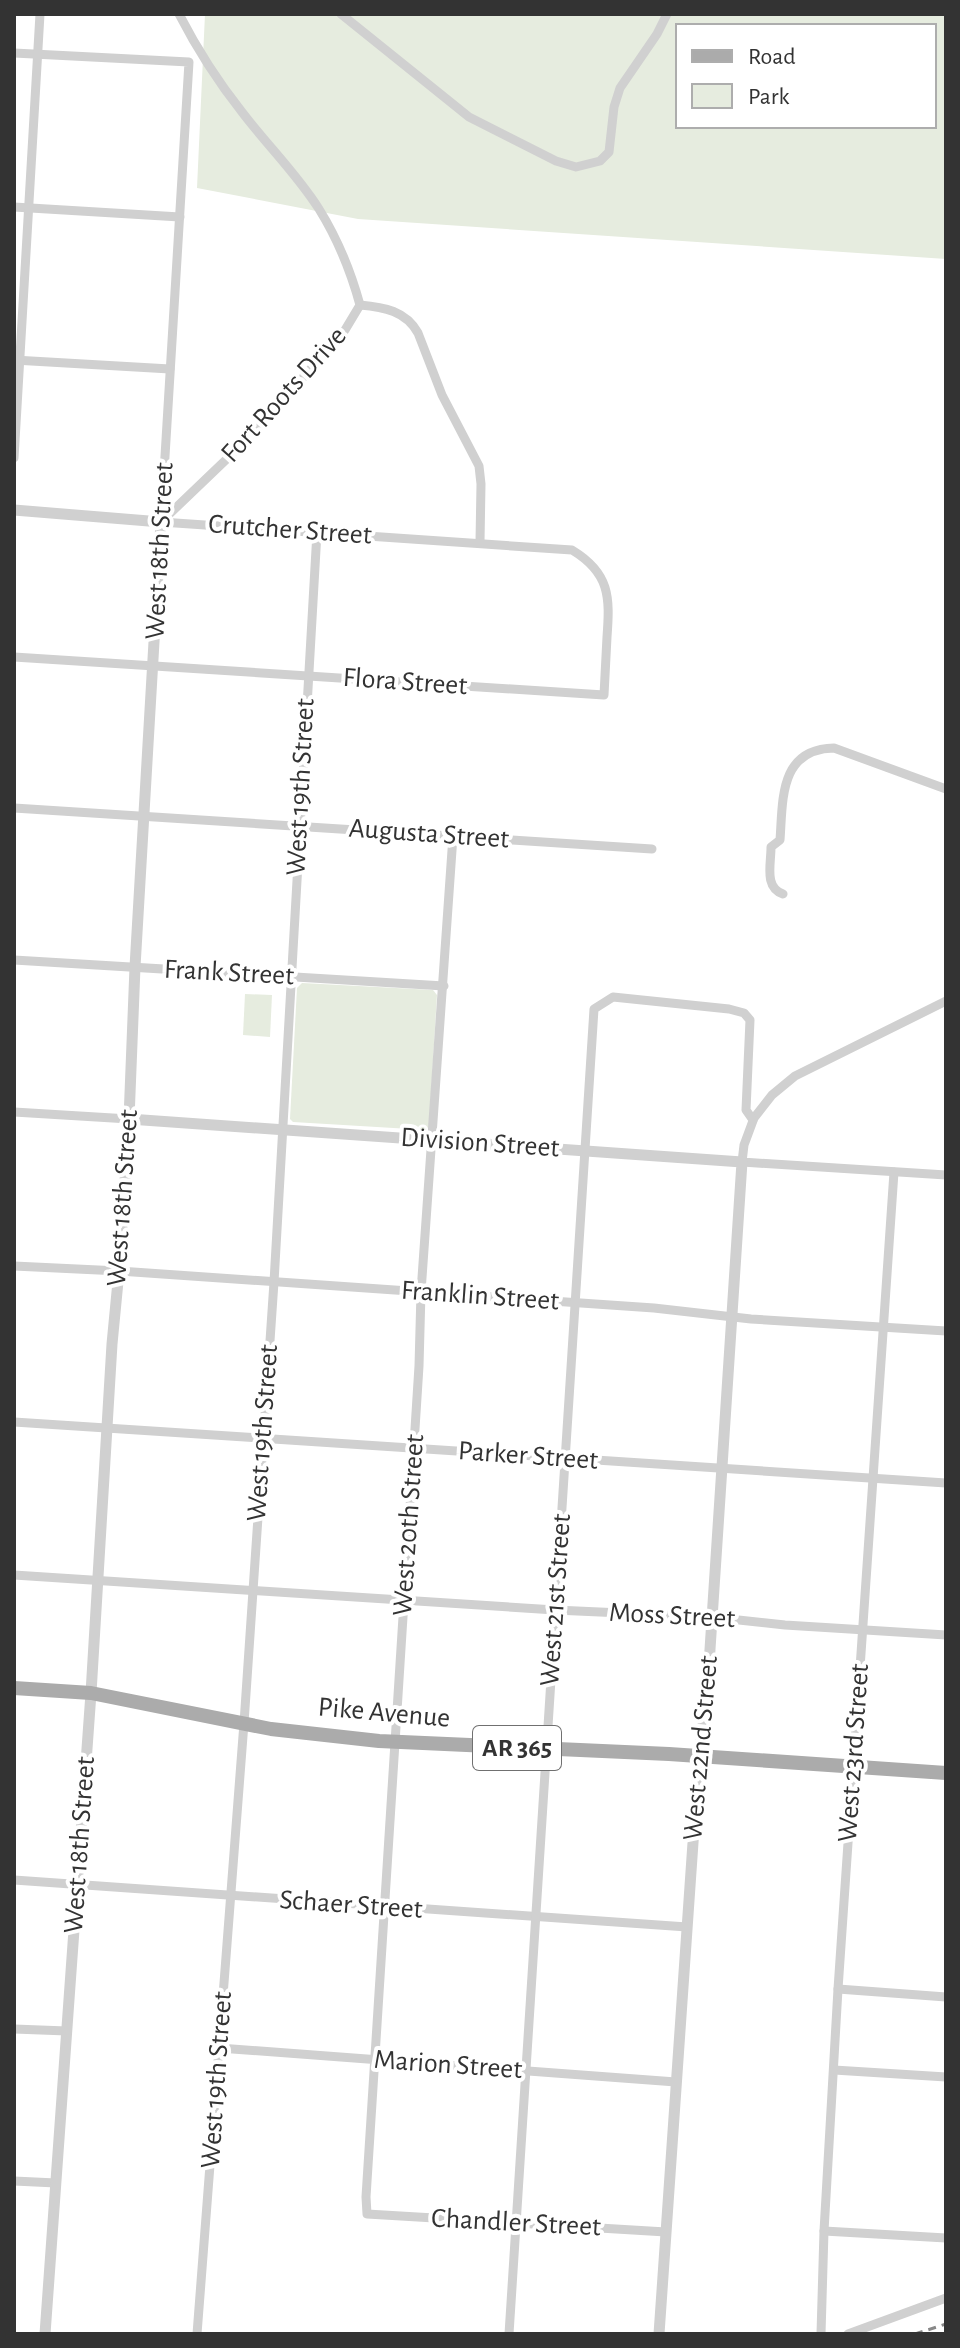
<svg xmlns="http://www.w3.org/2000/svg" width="960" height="2348" font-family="'Alegreya Sans',sans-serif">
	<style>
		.green { fill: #e6ecdf; fill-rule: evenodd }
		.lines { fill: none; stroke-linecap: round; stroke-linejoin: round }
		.minor { stroke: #d0d0d0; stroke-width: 9 }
		.tertiary { stroke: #d0d0d0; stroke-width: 11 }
		.primary { stroke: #ababab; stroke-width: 14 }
		.rail { stroke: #888; stroke-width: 3; stroke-dasharray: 8 6; stroke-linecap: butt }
		.labels { text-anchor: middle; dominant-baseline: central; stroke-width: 8; stroke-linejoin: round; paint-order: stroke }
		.shield { fill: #fff; stroke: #707070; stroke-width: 2 }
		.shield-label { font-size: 26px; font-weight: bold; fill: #333 }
		.street-label { font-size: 28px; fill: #333; stroke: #fff }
	</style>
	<rect width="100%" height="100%" fill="#fff"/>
	<!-- green -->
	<g class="green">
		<path d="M205,14H946V259L358,219L197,188ZM678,26H934V126H678Z"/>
		<polygon points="302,983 433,990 437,995 429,1126 427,1130 293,1122 290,1119 297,988"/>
		<polygon points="245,994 272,995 270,1037 243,1035"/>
	</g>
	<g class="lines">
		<!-- minor -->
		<g class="minor">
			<polyline points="341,14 469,117 556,161 576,167 600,161 609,152 614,107 620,88 657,34 667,14"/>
			<polyline points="14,53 189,62 161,522"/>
			<polyline points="14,207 180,217"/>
			<path d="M360,305C384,307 406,311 418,333L442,395L479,466L481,484L480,542"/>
			<polyline points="14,360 170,369"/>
			<polyline points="14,458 40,14"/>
			<path d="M161,522L255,432L345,330L360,305C351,272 337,238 319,209C297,174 267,145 242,112C219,83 196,47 179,14"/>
			<path d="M14,657L604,695C605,675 606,656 607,637C610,597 610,573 572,550L161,522"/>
			<polyline points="14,808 652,849"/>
			<polyline points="453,836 421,1292 419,1366 366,2197 367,2214 666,2232"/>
			<path d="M783,894C764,887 771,865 771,847L780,840C783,800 779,749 834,748L946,789"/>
			<polyline points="14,960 444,986"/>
			<polyline points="946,1001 795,1076 772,1095 754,1118 744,1145 742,1162 946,1175"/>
			<polyline points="14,1112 129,1119"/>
			<polyline points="14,1266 119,1271 654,1308 751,1319 946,1331"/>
			<polyline points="14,1422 946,1483"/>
			<polyline points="14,1575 555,1610 711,1617 785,1625 946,1635"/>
			<polyline points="14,1880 687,1927"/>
			<polyline points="838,1989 946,1997"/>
			<polyline points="14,2029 67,2031"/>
			<polyline points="219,2048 676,2082"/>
			<polyline points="834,2070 946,2077"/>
			<polyline points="14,2181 56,2183"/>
			<polyline points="824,2231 946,2238"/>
			<polyline points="197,2334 244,1723 274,1282 317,532"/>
			<polyline points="509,2334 594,1009 613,997 729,1009 744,1013 750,1020 746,1110 753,1120"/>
			<polyline points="821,2334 824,2231 838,1989 894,1172"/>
			<polyline points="848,2334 946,2298"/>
		</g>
		<!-- tertiary -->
		<g class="tertiary">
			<polyline points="14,510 161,522 135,967 129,1119 119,1271 112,1344 91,1693 45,2334"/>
			<polyline points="129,1119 742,1162 707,1695 699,1756 659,2334"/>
		</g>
		<!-- primary -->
		<polyline class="primary" points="14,1688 91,1693 271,1729 379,1741 669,1754 946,1773"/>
		<!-- rail -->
		<polyline class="rail" points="915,2334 946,2324"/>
	</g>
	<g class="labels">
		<!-- shield labels -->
		<rect class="shield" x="473" y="1726" width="88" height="44" rx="6"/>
		<g class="shield-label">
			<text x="517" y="1748">AR 365</text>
		</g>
		<!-- street labels -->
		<g class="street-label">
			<text transform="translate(284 395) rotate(-48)">Fort Roots Drive</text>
			<text transform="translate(290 530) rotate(4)">Crutcher Street</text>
			<text transform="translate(160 551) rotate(-87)">West 18th Street</text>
			<text transform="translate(405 682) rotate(4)">Flora Street</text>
			<text transform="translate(301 787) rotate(-87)">West 19th Street</text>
			<text transform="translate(429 834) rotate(4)">Augusta Street</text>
			<text transform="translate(229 973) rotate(3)">Frank Street</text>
			<text transform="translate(480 1143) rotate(4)">Division Street</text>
			<text transform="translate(123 1198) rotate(-86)">West 18th Street</text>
			<text transform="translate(480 1296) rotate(4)">Franklin Street</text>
			<text transform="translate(263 1433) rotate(-86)">West 19th Street</text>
			<text transform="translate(528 1456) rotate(4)">Parker Street</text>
			<text transform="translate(409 1525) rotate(-86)">West 20th Street</text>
			<text transform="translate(556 1600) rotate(-86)">West 21st Street</text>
			<text transform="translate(672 1616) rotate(3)">Moss Street</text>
			<text transform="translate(384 1713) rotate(5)">Pike Avenue</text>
			<text transform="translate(701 1748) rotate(-85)">West 22nd Street</text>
			<text transform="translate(854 1753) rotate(-86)">West 23rd Street</text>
			<text transform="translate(80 1845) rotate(-86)">West 18th Street</text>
			<text transform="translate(351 1905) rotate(4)">Schaer Street</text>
			<text transform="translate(448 2065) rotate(4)">Marion Street</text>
			<text transform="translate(217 2080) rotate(-86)">West 19th Street</text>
			<text transform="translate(516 2223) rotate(3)">Chandler Street</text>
		</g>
	</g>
	<!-- border -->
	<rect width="960" height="2348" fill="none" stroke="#333333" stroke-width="32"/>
	<!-- legend -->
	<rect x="676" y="24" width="260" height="104" fill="#ffffff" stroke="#adadad" stroke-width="2"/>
	<rect x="692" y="50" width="40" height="12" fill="#ababab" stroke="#adadad" stroke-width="2"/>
	<text x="748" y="64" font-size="24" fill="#333333">Road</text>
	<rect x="692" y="84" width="40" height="24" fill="#e6ecdf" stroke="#adadad" stroke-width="2"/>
	<text x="748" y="104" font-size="24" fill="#333333">Park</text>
</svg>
